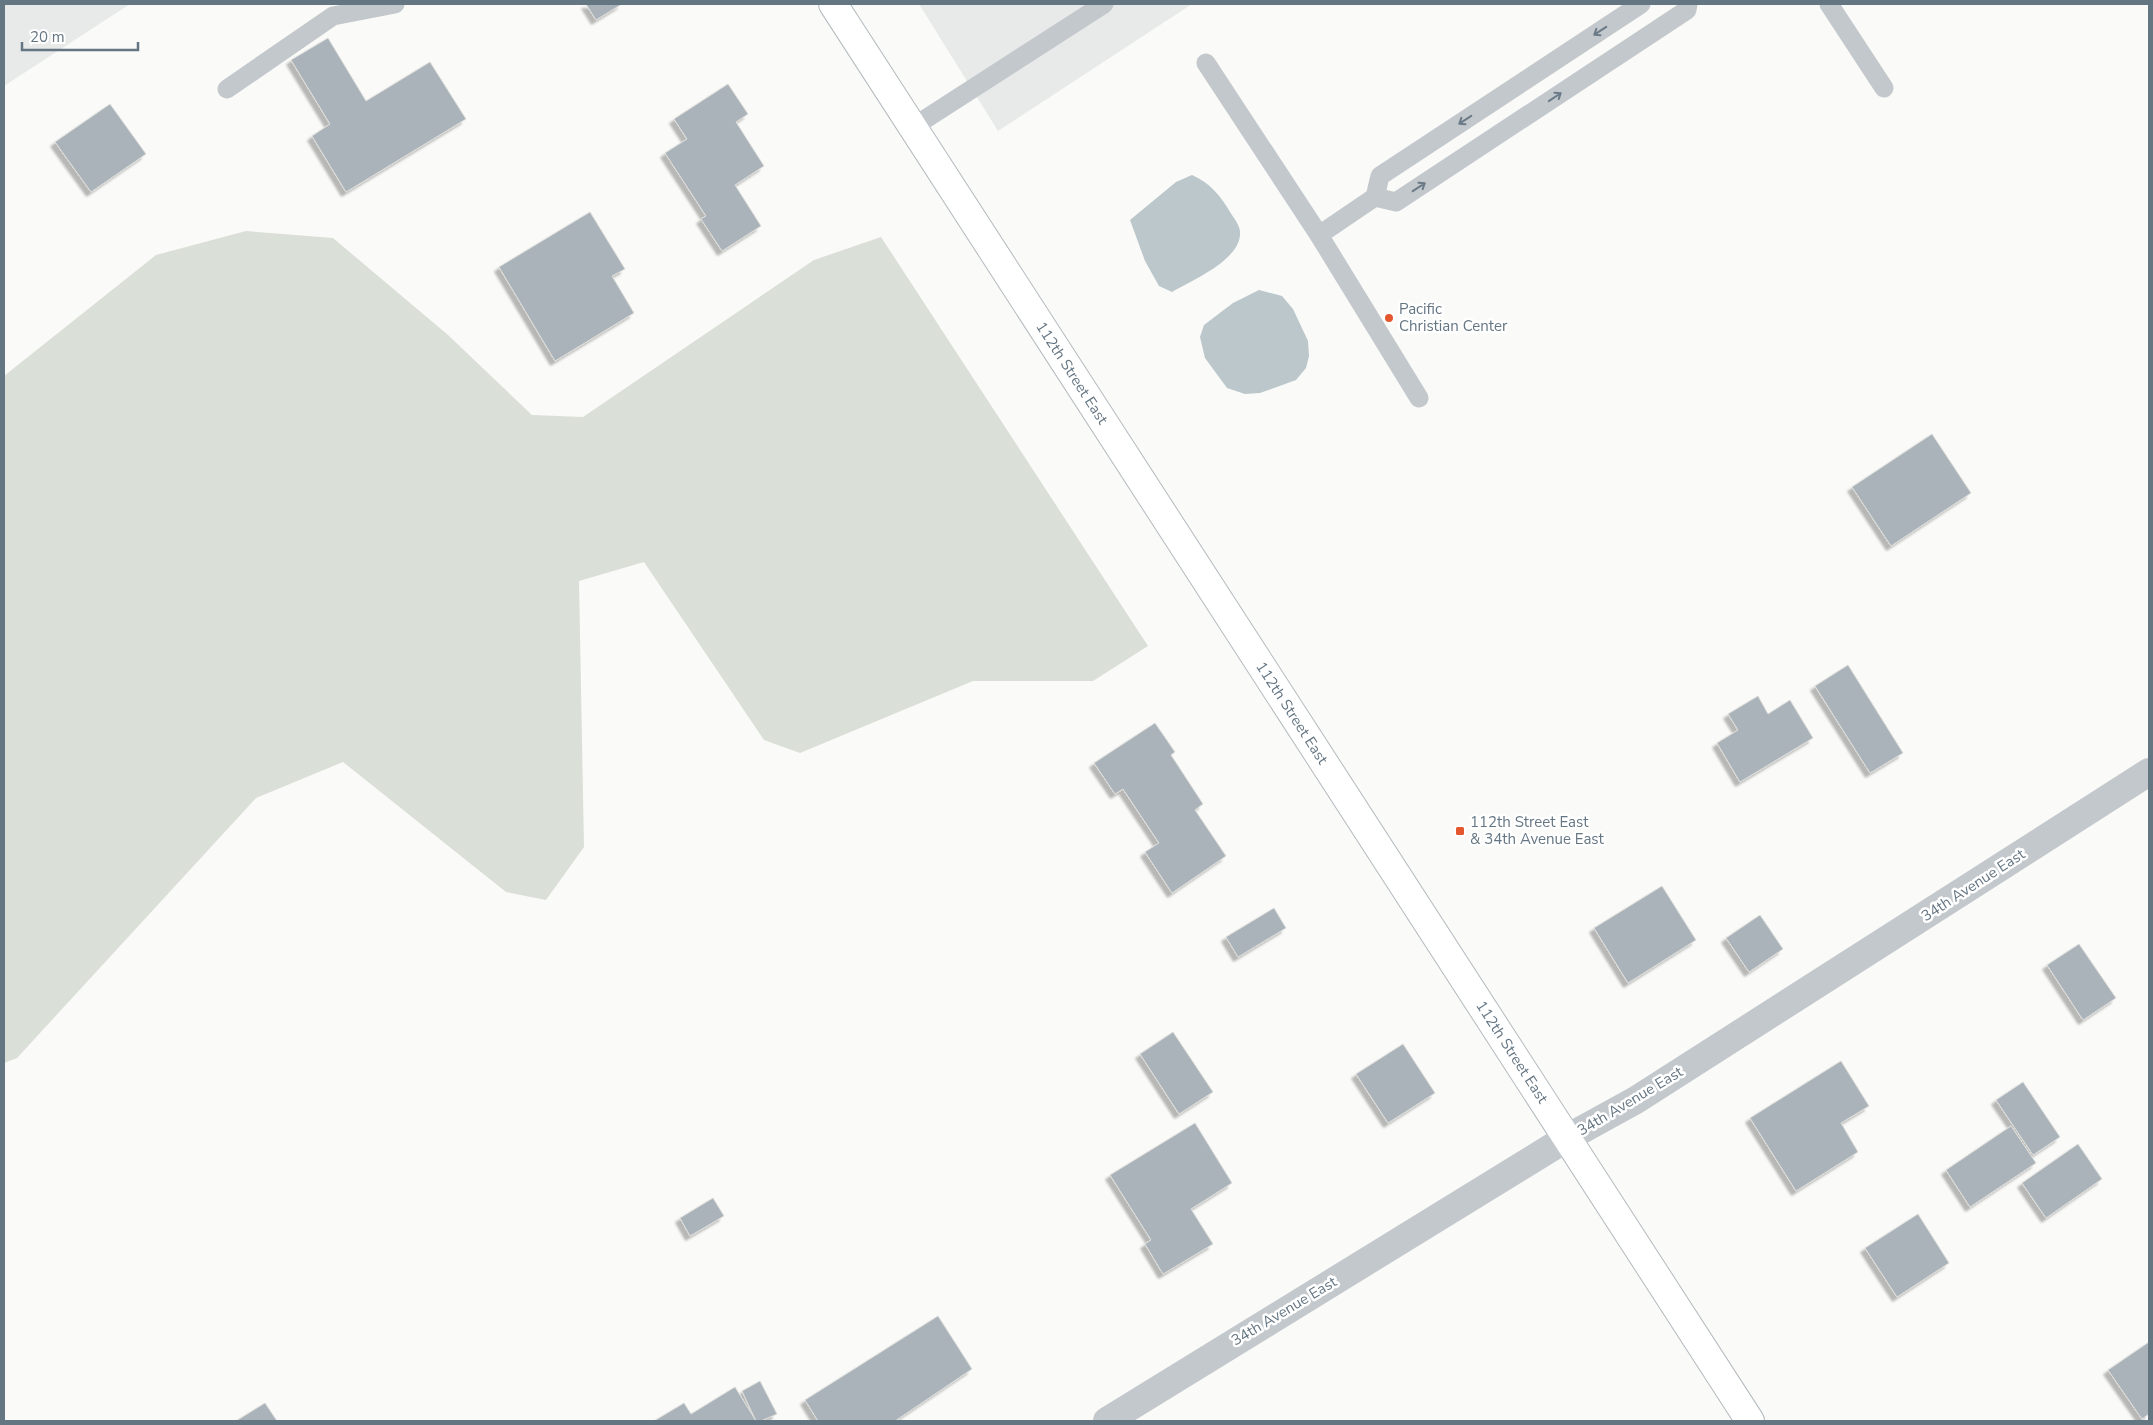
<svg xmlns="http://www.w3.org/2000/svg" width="2153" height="1425" font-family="'Nunito Sans',sans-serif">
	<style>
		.built { fill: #e8e9e9 }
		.green { fill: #dadfd7 }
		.water { fill: #bbc7cb }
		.building { fill: #aab3b9; stroke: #dcdcda; filter: url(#shadow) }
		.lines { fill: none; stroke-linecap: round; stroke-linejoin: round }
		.secondary-casing { stroke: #b3babf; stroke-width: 30 }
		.service { stroke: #c3c8cc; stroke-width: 19 }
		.minor { stroke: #c3c8cc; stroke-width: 28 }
		.secondary { stroke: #fff; stroke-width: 28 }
		.oneway { stroke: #6a7a87 }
		.poi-dot { fill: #e4572e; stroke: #fff; stroke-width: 2 }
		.labels { text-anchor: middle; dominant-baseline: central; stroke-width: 5; stroke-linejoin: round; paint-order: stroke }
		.poi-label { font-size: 15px; fill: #657683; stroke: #fff; text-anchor: start }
		.street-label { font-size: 15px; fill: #657683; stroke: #fff }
	</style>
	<defs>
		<filter id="shadow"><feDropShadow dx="-4.5" dy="4.5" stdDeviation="1" flood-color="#0004"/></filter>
	</defs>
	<rect width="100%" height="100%" fill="#fafaf8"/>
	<!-- built -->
	<g class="built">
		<polygon points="4,4 130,4 4,86"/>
		<polygon points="919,4 1192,4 998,131"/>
	</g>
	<!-- green -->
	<polygon class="green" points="246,231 333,238 448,335 532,415 583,417 814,260 881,237 1148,646 1093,681 973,681 800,753 764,740 644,562 579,581 584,847 546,900 506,892 343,762 256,798 17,1058 4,1063 4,376 156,255"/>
	<!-- water -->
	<g class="water">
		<path d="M1192,175C1210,183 1220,195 1230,212C1233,217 1240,225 1240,232C1242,259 1193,280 1172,292L1159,286L1145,261L1130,220L1176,182Z"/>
		<polygon points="1259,290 1282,296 1293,309 1308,341 1309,356 1306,368 1296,380 1260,393 1245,394 1227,388 1205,358 1200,337 1204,325 1233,303"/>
	</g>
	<!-- building -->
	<g class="building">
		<polygon points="586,4 622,4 596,20"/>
		<polygon points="328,38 366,101 430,62 466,119 346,192 312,136 330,124 291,60"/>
		<polygon points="728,84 748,114 736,122 764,166 735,185 761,226 722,251 701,219 706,216 665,153 687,139 674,119"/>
		<polygon points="110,104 146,154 91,192 55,142"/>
		<polygon points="590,212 625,269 612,276 634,313 555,361 499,267"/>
		<polygon points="1932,434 1971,493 1891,546 1852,487"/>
		<polygon points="1848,665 1903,753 1870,773 1815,686"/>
		<polygon points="1758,696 1768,714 1790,700 1813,738 1740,782 1717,743 1738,730 1728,714"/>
		<polygon points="1155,723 1175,752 1171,755 1203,804 1195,810 1226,856 1172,893 1145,852 1159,843 1123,789 1115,794 1094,763"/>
		<polygon points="1662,886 1696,940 1628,983 1594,928"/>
		<polygon points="1274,908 1286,928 1238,957 1226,937"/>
		<polygon points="1760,915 1783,949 1749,972 1726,938"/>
		<polygon points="2079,944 2116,998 2083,1020 2047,965"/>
		<polygon points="1173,1032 1213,1092 1179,1114 1140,1054"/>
		<polygon points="1403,1044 1435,1093 1388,1123 1356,1074"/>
		<polygon points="1841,1061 1869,1106 1841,1123 1858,1152 1796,1191 1750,1118"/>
		<polygon points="2023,1082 2060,1137 2033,1155 1996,1100"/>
		<polygon points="1195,1123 1232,1183 1191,1209 1213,1244 1163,1274 1145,1244 1151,1240 1110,1175"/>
		<polygon points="2011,1126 2036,1163 1970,1207 1946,1170"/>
		<polygon points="2078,1144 2102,1179 2046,1218 2022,1183"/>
		<polygon points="713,1198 724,1216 690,1236 680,1218"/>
		<polygon points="1918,1214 1949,1263 1897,1297 1865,1248"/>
		<polygon points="938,1316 972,1369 895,1421 818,1421 805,1400"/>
		<polygon points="2149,1342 2149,1414 2142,1419 2108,1370"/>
		<polygon points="760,1381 777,1414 761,1421 756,1421 742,1391"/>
		<polygon points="735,1387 756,1421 654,1421 684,1403 691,1414"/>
		<polygon points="265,1403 277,1421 236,1421"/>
	</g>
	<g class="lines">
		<defs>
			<polyline id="secondary" points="833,4 1750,1421"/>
		</defs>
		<!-- secondary casing -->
		<use href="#secondary" class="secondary-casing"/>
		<!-- service -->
		<g class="service">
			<polyline points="1829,4 1884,88"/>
			<polyline points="1206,63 1319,235 1419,398"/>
			<polyline points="227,89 333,16 395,4"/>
			<polyline points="913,127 1104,4"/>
			<polyline points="1375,197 1396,202 1687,10 1688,4"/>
			<polyline points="1319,235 1375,197 1380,176 1641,4"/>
		</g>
		<!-- minor -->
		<polyline class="minor" points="1107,1421 1567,1138 1636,1100 2149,772"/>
		<!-- secondary -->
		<use href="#secondary" class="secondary"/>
	</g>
	<!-- one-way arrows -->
	<defs><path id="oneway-shaft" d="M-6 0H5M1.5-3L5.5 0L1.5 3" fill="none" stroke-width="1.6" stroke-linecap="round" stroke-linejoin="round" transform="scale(1.25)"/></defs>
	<g class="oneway">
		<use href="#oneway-shaft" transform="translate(1600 31) rotate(147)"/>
		<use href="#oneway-shaft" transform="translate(1555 97) rotate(-34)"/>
		<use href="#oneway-shaft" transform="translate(1465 120) rotate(147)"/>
		<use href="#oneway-shaft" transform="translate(1419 187) rotate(-33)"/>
	</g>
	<!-- markers -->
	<g class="poi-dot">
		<circle cx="1389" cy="318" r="5"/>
		<rect x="1455" y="826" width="10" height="10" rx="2.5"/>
	</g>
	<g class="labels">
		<!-- poi labels -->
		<g class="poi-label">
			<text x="1399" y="309">Pacific<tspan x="1399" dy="17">Christian Center</tspan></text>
			<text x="1470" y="822">112th Street East<tspan x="1470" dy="17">&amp; 34th Avenue East</tspan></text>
		</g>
		<!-- street labels -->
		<g class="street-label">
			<text transform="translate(1072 373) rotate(57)">112th Street East</text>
			<text transform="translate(1292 713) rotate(57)">112th Street East</text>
			<text transform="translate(1973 885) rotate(-33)">34th Avenue East</text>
			<text transform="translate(1512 1052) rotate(57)">112th Street East</text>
			<text transform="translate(1630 1101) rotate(-31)">34th Avenue East</text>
			<text transform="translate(1284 1311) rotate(-31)">34th Avenue East</text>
		</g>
	</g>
	<!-- border -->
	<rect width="2153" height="1425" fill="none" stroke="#657683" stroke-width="10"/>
	<!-- scale -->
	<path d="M22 42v8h116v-8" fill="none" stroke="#657683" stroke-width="2.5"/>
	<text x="30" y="42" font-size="15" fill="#657683" stroke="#ffffff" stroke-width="4" paint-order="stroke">20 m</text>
</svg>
